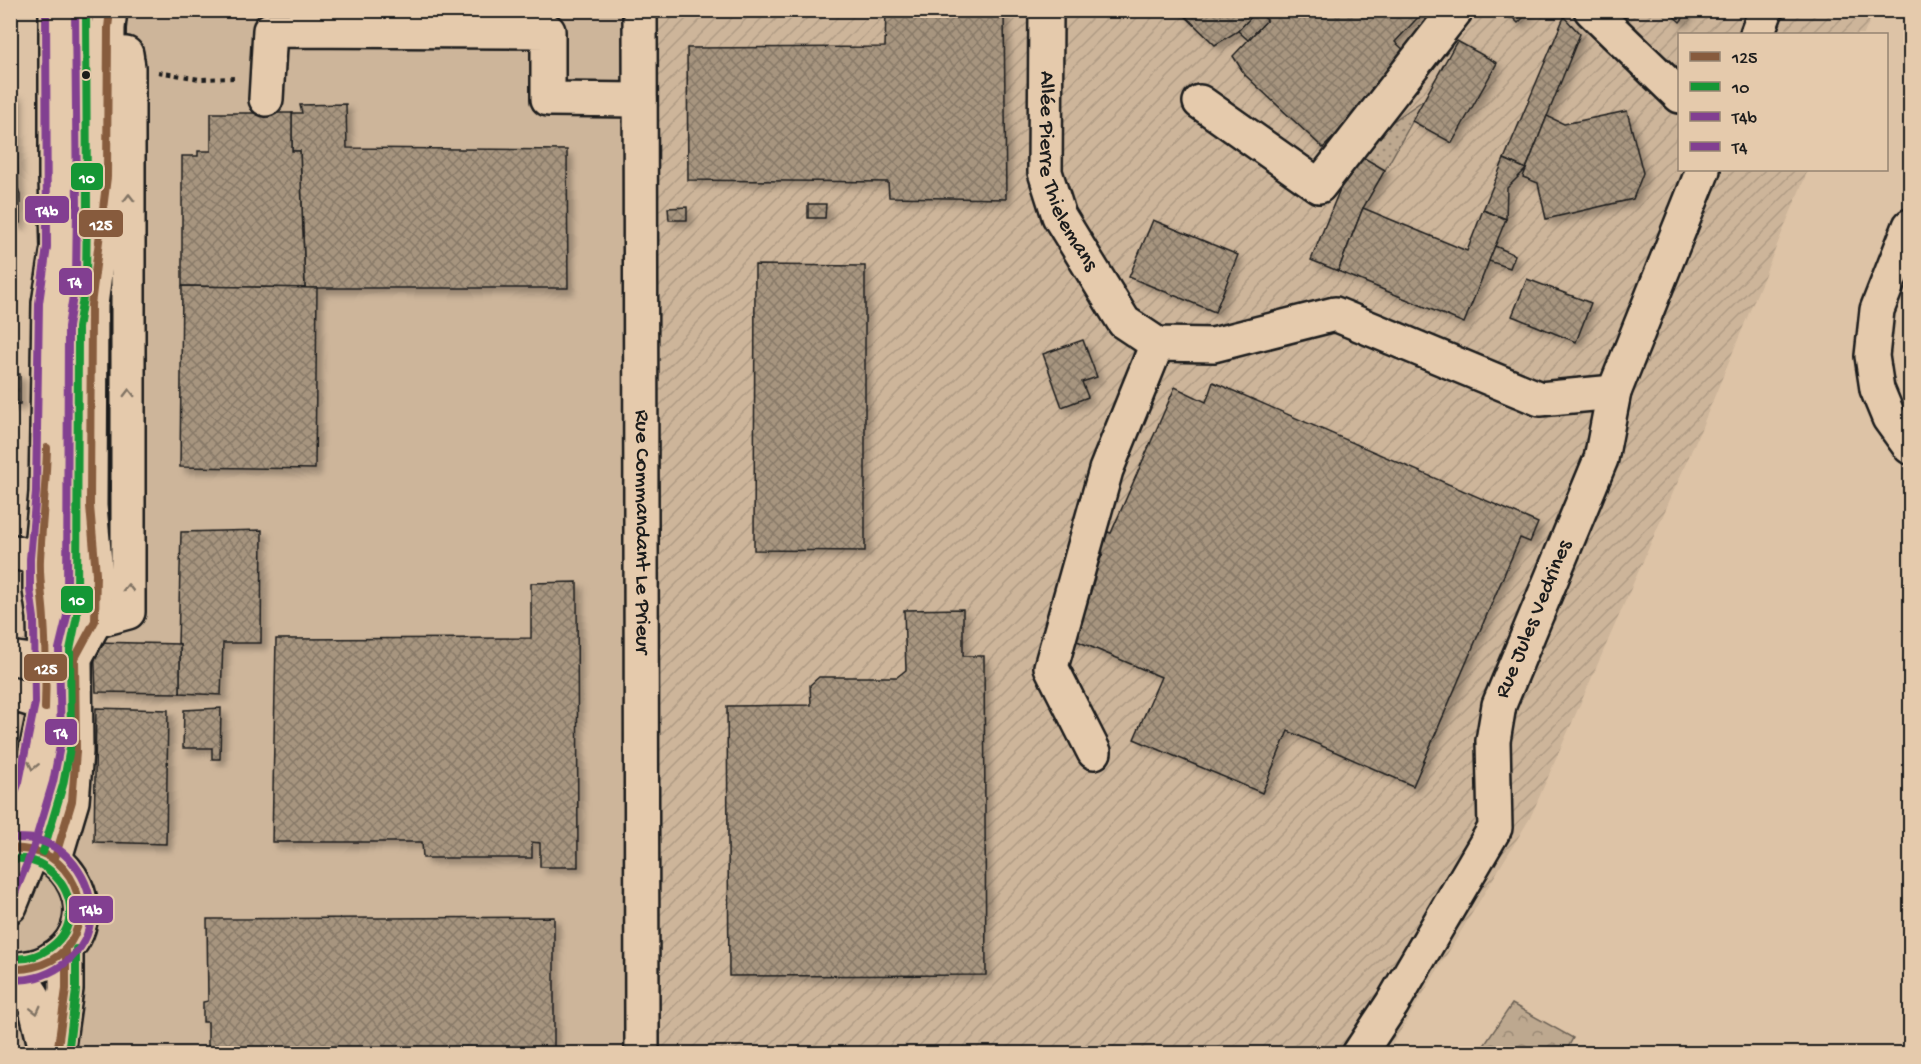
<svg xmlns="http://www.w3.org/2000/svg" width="1921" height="1064" font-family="'Gochi Hand',sans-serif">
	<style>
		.built { fill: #cdb59a }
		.industrial { fill: url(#industrial-furrows) }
		.grass { fill: url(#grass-dots); stroke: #6c6256; stroke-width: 1.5 }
		.forest { fill: url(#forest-crowns); stroke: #6c6256; stroke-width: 1.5 }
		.building { fill: url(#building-cross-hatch); stroke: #1c1c1c; stroke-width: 1.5; filter: url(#shadow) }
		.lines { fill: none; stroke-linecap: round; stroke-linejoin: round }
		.minor-casing { stroke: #1c1c1c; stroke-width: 38 }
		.major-casing { stroke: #1c1c1c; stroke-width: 38 }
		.path { stroke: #1c1c1c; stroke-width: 4; stroke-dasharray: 4.5 4.5; stroke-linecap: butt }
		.minor { stroke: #e5caac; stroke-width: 33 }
		.major { stroke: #e5caac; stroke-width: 33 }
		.bus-1-casing { stroke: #e5caac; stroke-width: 12 }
		.bus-2-casing { stroke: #e5caac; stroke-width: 12 }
		.bus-3-casing { stroke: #e5caac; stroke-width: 12 }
		.bus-4-casing { stroke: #e5caac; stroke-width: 12 }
		.bus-1 { stroke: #875b3d; stroke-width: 8 }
		.bus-2 { stroke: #149735; stroke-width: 8 }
		.bus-3 { stroke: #823f91; stroke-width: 8 }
		.bus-4 { stroke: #823f91; stroke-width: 8 }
		.oneway { stroke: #807364 }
		.bus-dot { fill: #1c1c1c; stroke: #e5caac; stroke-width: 2 }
		.labels { text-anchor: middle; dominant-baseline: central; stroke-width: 5; stroke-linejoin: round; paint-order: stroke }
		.street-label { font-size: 22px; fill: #1c1c1c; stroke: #e5caac }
		.line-badge { stroke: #e5caac; stroke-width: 2 }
		.badge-label { font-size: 16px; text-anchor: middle; font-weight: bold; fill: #fff }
	</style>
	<defs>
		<pattern id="industrial-furrows" width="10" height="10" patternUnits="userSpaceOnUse" patternTransform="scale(1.5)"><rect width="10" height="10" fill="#cdb59a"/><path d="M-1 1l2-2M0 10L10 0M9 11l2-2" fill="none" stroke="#af9b84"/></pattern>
		<pattern id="grass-dots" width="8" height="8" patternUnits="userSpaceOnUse" patternTransform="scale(1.5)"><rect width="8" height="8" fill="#bda88f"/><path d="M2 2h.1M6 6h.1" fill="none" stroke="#998874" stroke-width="1.8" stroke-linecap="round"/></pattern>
		<pattern id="forest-crowns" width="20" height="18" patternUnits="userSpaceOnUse" patternTransform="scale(1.5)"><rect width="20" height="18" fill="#bda88f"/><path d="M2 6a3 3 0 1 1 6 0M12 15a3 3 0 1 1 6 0" fill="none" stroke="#998874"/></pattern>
		<pattern id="building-cross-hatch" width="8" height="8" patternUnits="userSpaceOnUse" patternTransform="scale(1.5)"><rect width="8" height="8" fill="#a7957f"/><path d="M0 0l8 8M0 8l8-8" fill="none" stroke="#877967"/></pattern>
		<filter id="shadow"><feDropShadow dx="5.5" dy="5.5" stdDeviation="3" flood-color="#0004"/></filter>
	</defs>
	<rect width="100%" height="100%" fill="#ddc3a6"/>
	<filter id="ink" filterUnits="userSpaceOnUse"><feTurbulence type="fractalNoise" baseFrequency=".0167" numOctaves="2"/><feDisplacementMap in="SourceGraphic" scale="12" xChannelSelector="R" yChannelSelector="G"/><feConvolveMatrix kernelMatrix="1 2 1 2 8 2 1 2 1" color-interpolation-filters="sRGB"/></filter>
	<g filter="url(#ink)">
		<!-- built -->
		<polygon class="built" points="96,11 640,11 642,1053 11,1054 11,744 19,726 94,155"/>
		<!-- industrial -->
		<polygon class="industrial" points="640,11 1874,11 1864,34 1680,34 1680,170 1808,170 1701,429 1530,818 1387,1053 642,1053"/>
		<!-- grass -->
		<polygon class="grass" points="1425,99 1385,170 1362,157 1376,133"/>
		<!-- forest -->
		<polygon class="forest" points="1512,1004 1573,1038 1565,1053 1479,1053"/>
		<!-- building -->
		<g class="building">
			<polygon points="886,10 1004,10 1006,199 889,197 888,182 688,180 687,48 885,47"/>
			<polygon points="1179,10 1425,10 1395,42 1406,52 1362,108 1323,148 1245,75 1233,56 1267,20 1257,11 1238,31 1215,45"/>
			<polygon points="1505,10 1531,10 1518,23"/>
			<polygon points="1667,10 1690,10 1680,22"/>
			<polygon points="1257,11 1267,20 1248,40 1238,31"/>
			<polygon points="1564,17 1580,34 1526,169 1504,159"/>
			<polygon points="1457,41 1497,63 1452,143 1412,121"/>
			<rect x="10" y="94" width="7" height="44"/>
			<polygon points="346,104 347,148 567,150 568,288 305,288 300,151 292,151 292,113 302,113 300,105"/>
			<polygon points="1627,111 1643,173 1633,199 1546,219 1538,183 1523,177 1547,116 1564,124"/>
			<polygon points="211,113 292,113 292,151 300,151 305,288 182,286 182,156 198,156 198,151 211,151"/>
			<polygon points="10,138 17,138 18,188 20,195 20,223 10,222"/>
			<polygon points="1359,155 1385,170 1363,208 1338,271 1311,260 1340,189"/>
			<polygon points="1504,159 1526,169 1507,188 1506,219 1483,210"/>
			<polygon points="808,204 826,204 825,218 808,218"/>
			<polygon points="687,207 687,220 669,220 668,208"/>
			<polygon points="1363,208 1467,251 1483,210 1506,219 1464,323 1338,271"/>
			<polygon points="1153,220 1238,255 1215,312 1129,277"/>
			<polygon points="1495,246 1515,255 1510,268 1489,261"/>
			<polygon points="755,265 865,266 865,551 754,550"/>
			<polygon points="1527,279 1591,303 1576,342 1512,316"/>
			<polygon points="182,286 317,288 315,469 180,467"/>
			<polygon points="1083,340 1097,377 1082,382 1088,397 1062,407 1043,354"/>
			<rect x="10" y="374" width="10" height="30"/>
			<polygon points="1213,382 1538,523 1530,542 1520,538 1413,786 1288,731 1262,793 1134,739 1161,677 1068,637 1103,553 1097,550 1105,531 1111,533 1175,387 1206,402"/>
			<polygon points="262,530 261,643 223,643 221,695 180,693 180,644 178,643 181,532"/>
			<polygon points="577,582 578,867 540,867 540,843 532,842 532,858 423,858 422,842 272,842 276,639 531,638 531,583"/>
			<polygon points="963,609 963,656 984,656 986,975 729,976 727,706 811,705 810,685 819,677 897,677 906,670 904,610"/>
			<polygon points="94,642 180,644 180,693 96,692"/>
			<polygon points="96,708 168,710 166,844 94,842"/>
			<polygon points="221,708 220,759 212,759 212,748 183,748 184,710"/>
			<polygon points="554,917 554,1054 208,1054 208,1022 203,1022 203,1002 208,1001 207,919"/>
		</g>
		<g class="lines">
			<defs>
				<g id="minor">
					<path id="s1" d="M640,10L642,1054"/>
					<path id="s2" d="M1046,10L1045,172L1059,216L1124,322L1157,344L1213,345L1335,314L1540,399L1614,392"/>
					<polyline points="1591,10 1680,96"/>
					<polyline points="1757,34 1766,10"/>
					<polyline points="266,99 270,30 548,31 548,99 640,100"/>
					<polyline points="1200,102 1319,186 1456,10"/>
					<polyline points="1910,226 1877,310 1872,356 1877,389 1889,418 1910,447"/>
					<polyline points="73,293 76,278 77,208 75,10"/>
					<polyline points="10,551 40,559"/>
					<polyline points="95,621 128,612 128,67 126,54 109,53"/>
					<polyline points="10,658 46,663"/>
					<polyline points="10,693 46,704"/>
					<polyline points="1094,752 1051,667 1106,470 1157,344"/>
					<polyline points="10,906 33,849 53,782 61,741 59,649 67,616 68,327 60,264"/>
					<path id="s3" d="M1359,1054L1392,1004L1495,828L1493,741L1499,705L1601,459L1614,392L1703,170"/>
				</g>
				<g id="major">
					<polyline points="10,838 29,785 46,704 44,617 40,590 40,559 46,493 49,303 58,248 56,178 56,10"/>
					<path d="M10,848C71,842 107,919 58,955C49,961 44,965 33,967C25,968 18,971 10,968"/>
					<polyline points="55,858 72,801 76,752 75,658 95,621 96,574 90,506 91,305 107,177 108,28 110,10"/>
					<polyline points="16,970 33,996 47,1054"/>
					<polyline points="57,1054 66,989 66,949"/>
				</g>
			</defs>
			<!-- minor casing -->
			<use href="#minor" class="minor-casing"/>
			<!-- major casing -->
			<use href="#major" class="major-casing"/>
			<!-- path -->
			<polyline class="path" points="158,72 200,79 237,78"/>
			<!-- minor -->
			<use href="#minor" class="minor"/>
			<!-- major -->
			<use href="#major" class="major"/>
			<defs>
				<g id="bus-1">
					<path d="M45,708C46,678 46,649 44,620C43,599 39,580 40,559C42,522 46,485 47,448"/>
					<path d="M10,848C24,849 38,850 50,857C95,886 88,956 33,967C25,969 18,970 10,968"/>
					<polyline points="55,858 72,801 76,752 75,658 95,621 96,574 90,506 91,305 107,177 108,28 110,10"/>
					<polyline points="57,1054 66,989 66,949"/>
				</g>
				<g id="bus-2">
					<polyline points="43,852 63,785 71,743 70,650 77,616 78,328 86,279 87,208 86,10"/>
					<path d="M10,859C16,859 23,858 29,860C54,866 75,894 69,920C65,943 36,962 13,958"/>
					<polyline points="68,1054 76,990 76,949"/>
				</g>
				<g id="bus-3">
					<polyline points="10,805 19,782 35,703 34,618 30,590 30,559 36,492 39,303 47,247 46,10"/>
					<path d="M10,979C44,984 85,958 90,923C96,886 71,847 34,839C26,838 18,838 11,838"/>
				</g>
				<polyline id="bus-4" points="10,905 33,849 53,782 61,741 59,649 67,616 68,327 76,278 77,208 75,10"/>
			</defs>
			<!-- bus-1 casing -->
			<use href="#bus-1" class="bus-1-casing"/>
			<!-- bus-2 casing -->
			<use href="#bus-2" class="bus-2-casing"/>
			<!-- bus-3 casing -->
			<use href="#bus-3" class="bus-3-casing"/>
			<!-- bus-4 casing -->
			<use href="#bus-4" class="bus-4-casing"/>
			<!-- bus-1 -->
			<use href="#bus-1" class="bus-1"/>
			<!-- bus-2 -->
			<use href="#bus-2" class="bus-2"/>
			<!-- bus-3 -->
			<use href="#bus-3" class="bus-3"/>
			<!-- bus-4 -->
			<use href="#bus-4" class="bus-4"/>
		</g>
		<!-- one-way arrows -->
		<defs><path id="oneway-chevron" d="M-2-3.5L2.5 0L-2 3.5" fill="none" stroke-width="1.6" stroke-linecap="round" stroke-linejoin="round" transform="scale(1.5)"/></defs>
		<g class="oneway">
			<use href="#oneway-chevron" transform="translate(129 198) rotate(-90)"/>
			<use href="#oneway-chevron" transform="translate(129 393) rotate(-90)"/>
			<use href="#oneway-chevron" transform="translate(128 588) rotate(-90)"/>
			<use href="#oneway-chevron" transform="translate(33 766) rotate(102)"/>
			<use href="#oneway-chevron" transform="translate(36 1010) rotate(76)"/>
		</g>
	</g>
	<!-- markers -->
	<circle class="bus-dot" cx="86" cy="75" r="5"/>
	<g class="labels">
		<!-- street labels -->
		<g class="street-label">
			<text stroke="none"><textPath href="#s2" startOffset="166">Allée Pierre Thielemans</textPath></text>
			<text stroke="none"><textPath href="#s1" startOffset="522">Rue Commandant Le Prieur</textPath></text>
			<text stroke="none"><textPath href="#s3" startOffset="480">Rue Jules Vedrines</textPath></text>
		</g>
	</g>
	<g class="line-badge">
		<rect x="70" y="162" width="34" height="29" rx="6" fill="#149735"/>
		<rect x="24" y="195" width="46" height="29" rx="6" fill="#823f91"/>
		<rect x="78" y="209" width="46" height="29" rx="6" fill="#875b3d"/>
		<rect x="58" y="267" width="35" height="29" rx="6" fill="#823f91"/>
		<rect x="60" y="585" width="34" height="29" rx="6" fill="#149735"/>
		<rect x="23" y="653" width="45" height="29" rx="6" fill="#875b3d"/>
		<rect x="44" y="718" width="34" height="28" rx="6" fill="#823f91"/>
		<rect x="68" y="895" width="46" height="29" rx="6" fill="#823f91"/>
	</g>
	<g class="badge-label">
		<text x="87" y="183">10</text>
		<text x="47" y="216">T4b</text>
		<text x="101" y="230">125</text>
		<text x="75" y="287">T4</text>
		<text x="77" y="605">10</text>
		<text x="46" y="674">125</text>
		<text x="61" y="738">T4</text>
		<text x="91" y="915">T4b</text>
	</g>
	<!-- margin -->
	<rect width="1921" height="1064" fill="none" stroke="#e5caac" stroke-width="36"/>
	<rect x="18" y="18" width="1885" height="1028" fill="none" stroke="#1c1c1c" stroke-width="2" filter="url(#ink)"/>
	<!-- legend -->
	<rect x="1678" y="33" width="210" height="138" fill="#e5caac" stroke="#958472" stroke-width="1.5"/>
	<rect x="1690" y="52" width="30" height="9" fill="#875b3d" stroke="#958472" stroke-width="1.5"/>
	<text x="1732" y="63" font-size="18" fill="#1c1c1c">125</text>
	<rect x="1690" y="82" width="30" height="9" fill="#149735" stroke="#958472" stroke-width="1.5"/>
	<text x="1732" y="93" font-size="18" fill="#1c1c1c">10</text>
	<rect x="1690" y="112" width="30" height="9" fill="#823f91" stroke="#958472" stroke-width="1.5"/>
	<text x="1732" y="123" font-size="18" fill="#1c1c1c">T4b</text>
	<rect x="1690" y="142" width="30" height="9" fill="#823f91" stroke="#958472" stroke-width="1.5"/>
	<text x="1732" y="153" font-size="18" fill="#1c1c1c">T4</text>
</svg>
